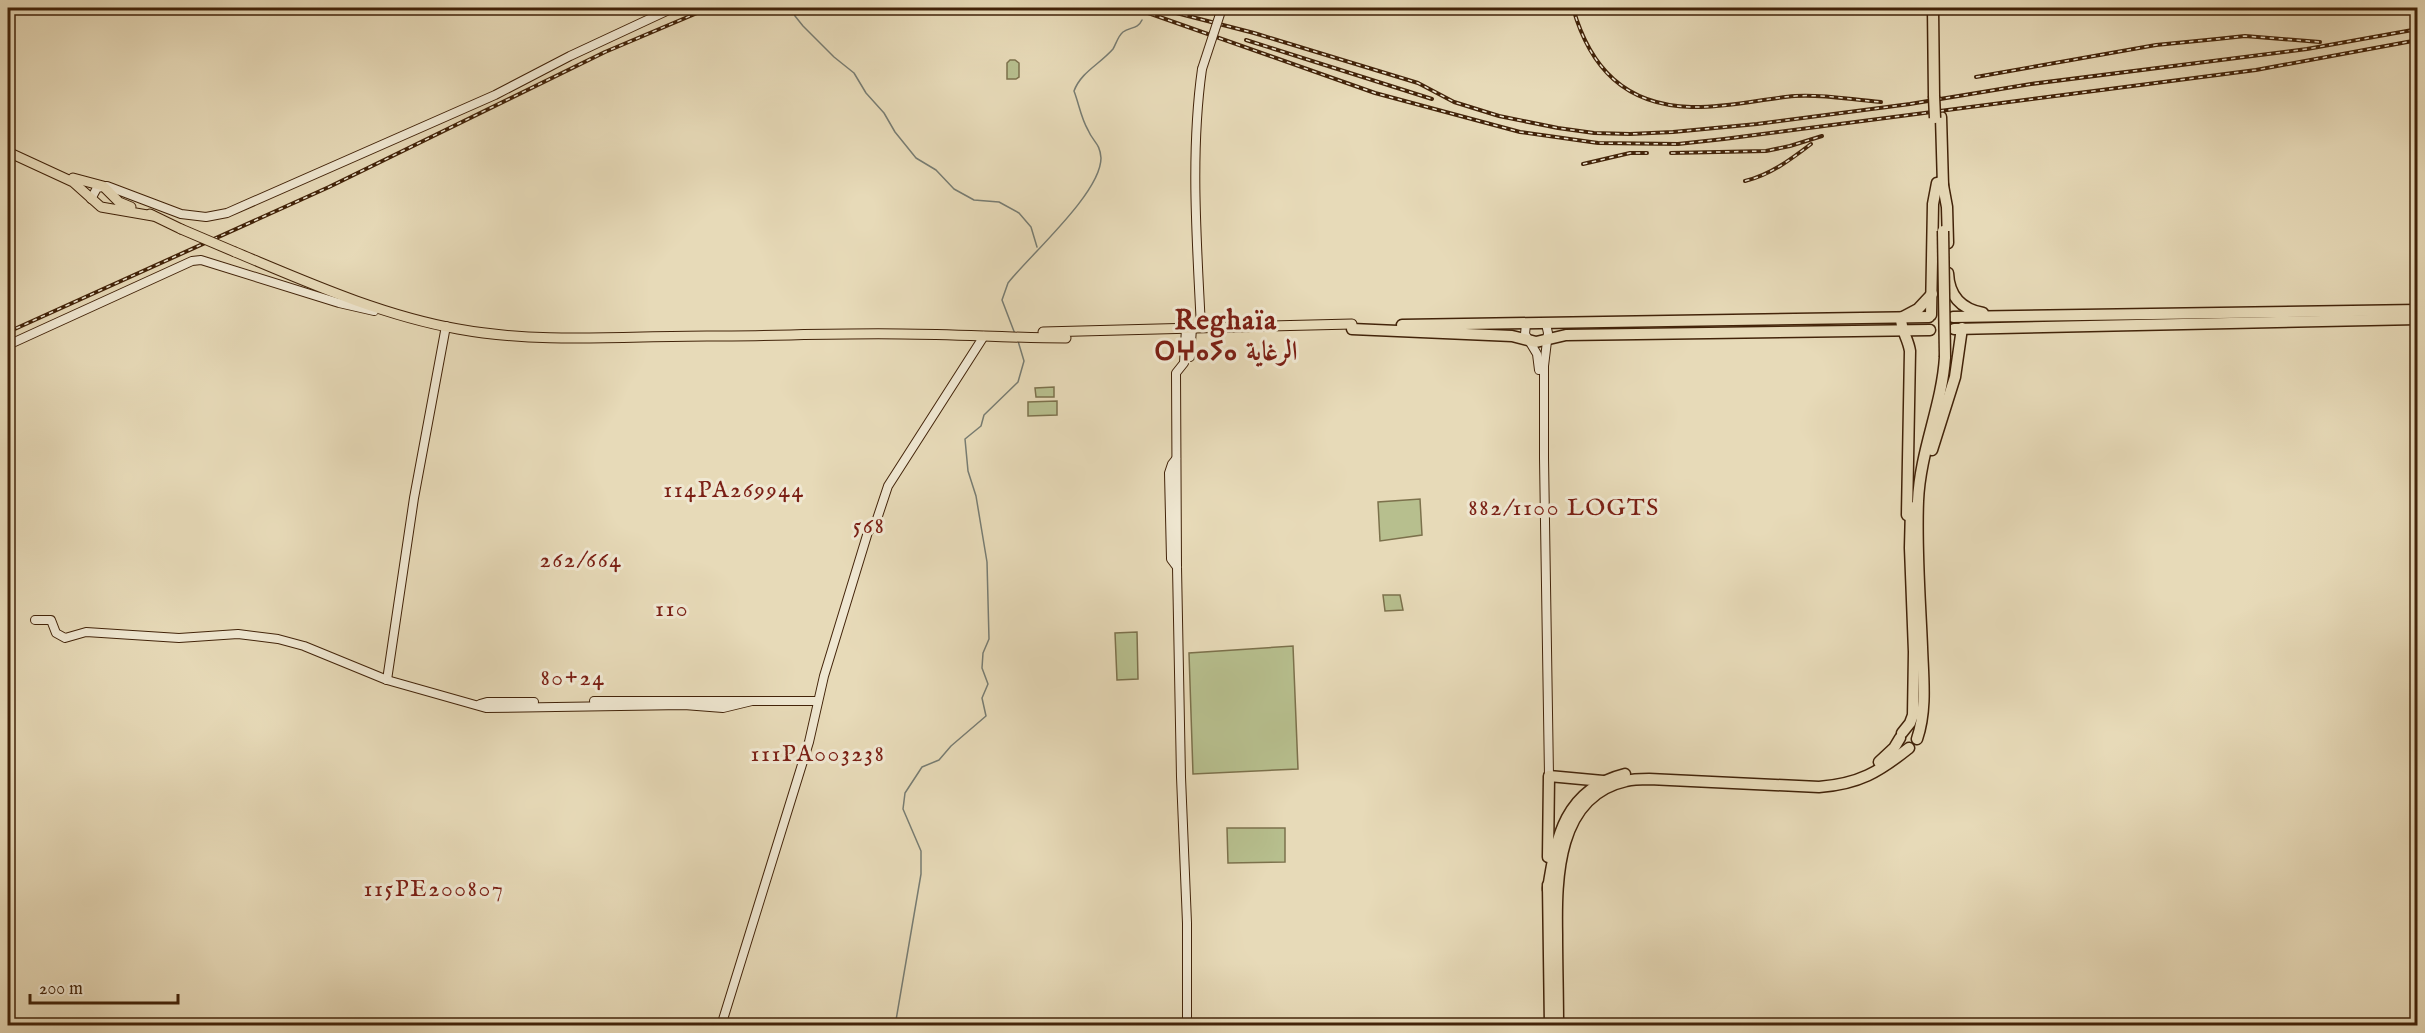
<svg xmlns="http://www.w3.org/2000/svg" width="2425" height="1033" font-family="'IM FELL English',Amiri,'Noto Sans Tifinagh',serif">
	<style>
		.green { fill: #b7bf8e; stroke: #7c714c; stroke-width: 1.5 }
		.lines { fill: none; stroke-linecap: round; stroke-linejoin: round }
		.stream { stroke: #777c72; stroke-width: 1.5 }
		.secondary-casing { stroke: #422309; stroke-width: 10 }
		.primary-casing { stroke: #422309; stroke-width: 11 }
		.highway-casing { stroke: #422309; stroke-width: 13 }
		.secondary { stroke: #efe7d1; stroke-width: 8 }
		.primary { stroke: #e7dab8; stroke-width: 9 }
		.highway { stroke: #e7dab8; stroke-width: 10 }
		.rail-casing { stroke: #422309; stroke-width: 4 }
		.rail { stroke: #efe7d1; stroke-width: 1.5; stroke-dasharray: 4.5; stroke-linecap: butt }
		.secondary-bridge-casing { stroke: #422309; stroke-width: 10; stroke-linecap: butt }
		.primary-bridge-casing { stroke: #422309; stroke-width: 11; stroke-linecap: butt }
		.highway-bridge-casing { stroke: #422309; stroke-width: 13; stroke-linecap: butt }
		.secondary-bridge { stroke: #efe7d1; stroke-width: 8 }
		.primary-bridge { stroke: #e7dab8; stroke-width: 9 }
		.highway-bridge { stroke: #e7dab8; stroke-width: 10 }
		.labels { text-anchor: middle; dominant-baseline: central; stroke-width: 6; stroke-linejoin: round; paint-order: stroke }
		.quarter-label { font-size: 24px; letter-spacing: 1.5px; fill: #7a1f14; stroke: #efe7d1 }
		.district-label { font-size: 27px; font-weight: bold; letter-spacing: 1.5px; fill: #7a1f14; stroke: #efe7d1 }
	</style>
	<rect width="100%" height="100%" fill="#e7dab8"/>
	<filter id="stains"><feTurbulence type="fractalNoise" baseFrequency=".00333" numOctaves="4"/><feColorMatrix values="0 0 0 0 .2 0 0 0 0 .09 0 0 0 0 .02 0 0 0 .5 -.17"/></filter>
	<radialGradient id="worn" r=".72"><stop offset=".6" stop-color="#630" stop-opacity="0"/><stop offset="1" stop-color="#630" stop-opacity=".3"/></radialGradient>
	<!-- green -->
	<g class="green">
		<polygon points="1010,60 1015,60 1019,63 1019,77 1016,79 1007,79 1007,63"/>
		<polygon points="1054,387 1054,397 1036,397 1035,388"/>
		<polygon points="1057,401 1057,415 1028,416 1028,402"/>
		<polygon points="1420,499 1422,535 1380,541 1378,502"/>
		<polygon points="1383,595 1400,595 1403,610 1385,611"/>
		<polygon points="1137,632 1138,679 1117,680 1115,633"/>
		<polygon points="1293,646 1298,769 1193,774 1189,653"/>
		<polygon points="1227,828 1285,828 1285,862 1228,863"/>
	</g>
	<g class="lines">
		<!-- stream -->
		<g class="stream">
			<polyline points="793,8 795,16 803,26 834,57 854,73 866,93 884,113 895,132 916,158 936,170 954,189 974,200 999,202 1019,213 1031,227 1037,247"/>
			<path d="M1015,334L1002,300L1008,283C1030,255 1101,193 1101,158C1100,143 1093,142 1088,130C1081,118 1079,104 1074,91C1081,72 1100,64 1113,49C1116,44 1118,36 1123,32C1130,27 1138,29 1142,20"/>
			<polyline points="895,1026 921,874 921,851 903,809 905,793 922,767 939,760 951,746 986,716 982,698 988,684 982,668 983,653 989,639 987,562 976,496 968,471 965,439 981,426 984,415 1018,382 1024,361 1018,341"/>
		</g>
		<defs>
			<g id="secondary">
				<polyline points="91,199 97,188 107,186 181,214 206,217 227,213 495,95 570,56 673,8"/>
				<polyline points="1526,324 1525,334 1537,354 1539,370"/>
				<polyline points="1546,324 1548,333 1544,366 1544,458 1549,776"/>
				<polyline points="1186,328 1184,363 1176,373 1177,567 1181,777 1187,923 1187,1026"/>
				<path d="M1201,328C1197,243 1190,154 1202,69"/>
				<polyline points="8,345 192,261 201,260 339,303 374,311"/>
				<polyline points="1190,357 1192,328"/>
				<polyline points="1176,459 1172,464 1169,473 1171,559 1177,567"/>
				<polyline points="35,620 51,620 56,633 65,638 86,632 179,638 238,634 278,639 304,646 387,680 486,708 684,705 723,708 752,701"/>
				<polyline points="387,680 414,498 446,326"/>
				<polyline points="594,701 818,701"/>
				<polyline points="480,704 487,702 534,702"/>
				<polyline points="721,1026 809,742 824,676 868,532 875,525 888,486 984,336"/>
			</g>
			<g id="primary">
				<polyline points="8,152 73,182 101,207 153,216"/>
				<polyline points="73,178 103,186 119,202 131,207"/>
				<polyline points="150,214 181,229"/>
				<path d="M235,252C307,282 380,315 458,329C540,344 624,336 707,336C772,336 837,333 902,334C957,334 1011,338 1066,338"/>
				<polyline points="1043,332 1352,324"/>
			</g>
			<g id="highway">
				<polyline points="1933,8 1934,96"/>
				<polyline points="1941,117 1943,186"/>
				<polyline points="1942,180 1947,207 1948,243"/>
				<path d="M1948,273C1949,296 1961,309 1983,313"/>
				<polyline points="1931,315 1933,204 1937,183"/>
				<polyline points="1953,317 2418,310"/>
				<polyline points="1402,325 1929,317"/>
				<polyline points="1352,329 1512,336 1536,342 1566,335 1930,330"/>
				<polyline points="1954,329 2418,319"/>
				<polyline points="1932,450 1955,377 1962,328"/>
				<path d="M1907,515L1910,351C1908,338 1901,331 1901,318L1918,309L1932,294"/>
				<polyline points="1902,733 1910,723 1913,715 1914,652 1910,548 1911,507"/>
				<path d="M1917,739C1927,710 1923,677 1922,647C1920,599 1916,549 1918,501C1920,451 1942,406 1945,357"/>
				<polyline points="1879,762 1894,748 1900,738"/>
				<polyline points="1548,857 1549,776 1603,781"/>
				<polyline points="1548,885 1550,1026"/>
				<path d="M1548,889C1556,837 1565,789 1625,774"/>
				<path d="M1558,1026C1558,995 1557,964 1557,934C1556,878 1557,796 1626,781C1633,779 1641,779 1649,779L1819,787C1859,784 1879,772 1909,748"/>
			</g>
		</defs>
		<!-- secondary casing -->
		<use href="#secondary" class="secondary-casing"/>
		<!-- primary casing -->
		<use href="#primary" class="primary-casing"/>
		<!-- highway casing -->
		<use href="#highway" class="highway-casing"/>
		<!-- secondary -->
		<use href="#secondary" class="secondary"/>
		<!-- primary -->
		<use href="#primary" class="primary"/>
		<!-- highway -->
		<use href="#highway" class="highway"/>
		<defs>
			<g id="rail">
				<polyline points="1134,8 1375,93 1520,132 1598,143 1678,144 1724,139 2256,70 2418,40"/>
				<polyline points="1157,8 1254,33 1418,83 1454,102 1499,116 1558,128 1594,133 1630,134 1673,132 1757,124 1910,104 2031,84 2307,49 2418,29"/>
				<path d="M1573,8C1590,68 1625,105 1691,107C1726,108 1761,99 1795,96C1825,94 1852,100 1881,102"/>
				<polyline points="1246,40 1432,99"/>
				<polyline points="1976,77 2156,45 2217,39 2245,36 2320,42"/>
				<polyline points="1671,153 1766,151 1790,146 1822,136"/>
				<polyline points="1583,164 1630,153 1647,153"/>
				<path d="M1745,181C1770,175 1790,160 1811,144"/>
				<polyline points="8,332 329,187 605,52 709,8"/>
			</g>
		</defs>
		<!-- rail casing -->
		<use href="#rail" class="rail-casing"/>
		<!-- rail -->
		<use href="#rail" class="rail"/>
		<defs>
			<polyline id="secondary-bridge" points="1202,69 1222,8"/>
			<polyline id="primary-bridge" points="181,229 235,252"/>
			<g id="highway-bridge">
				<polyline points="1934,96 1935,118"/>
				<polyline points="1943,231 1945,357"/>
			</g>
		</defs>
		<!-- secondary-bridge casing -->
		<use href="#secondary-bridge" class="secondary-bridge-casing"/>
		<!-- primary-bridge casing -->
		<use href="#primary-bridge" class="primary-bridge-casing"/>
		<!-- highway-bridge casing -->
		<use href="#highway-bridge" class="highway-bridge-casing"/>
		<!-- secondary-bridge -->
		<use href="#secondary-bridge" class="secondary-bridge"/>
		<!-- primary-bridge -->
		<use href="#primary-bridge" class="primary-bridge"/>
		<!-- highway-bridge -->
		<use href="#highway-bridge" class="highway-bridge"/>
	</g>
	<g class="labels">
		<!-- quarter labels -->
		<g class="quarter-label">
			<text x="734" y="490">114PA269944</text>
			<text x="1564" y="508">882/1100 LOGTS</text>
			<text x="869" y="526">568</text>
			<text x="581" y="560">262/664</text>
			<text x="672" y="609">110</text>
			<text x="573" y="678">80+24</text>
			<text x="818" y="754">111PA003238</text>
			<text x="434" y="889">115PE200807</text>
		</g>
		<!-- district labels -->
		<g class="district-label">
			<text x="1226" y="322">Reghaïa<tspan x="1226" dy="31">ⵔⵖⴰⵢⴰ الرغاية</tspan></text>
		</g>
	</g>
	<!-- margin -->
	<rect width="2425" height="1033" fill="none" stroke="#e7dab8" stroke-width="30"/>
	<rect x="9" y="9" width="2407" height="1015" fill="none" stroke="#422309" stroke-width="3"/>
	<rect x="15" y="15" width="2395" height="1003" fill="none" stroke="#422309" stroke-width="1.5"/>
	<!-- scale -->
	<path d="M30 994v9h148v-9" fill="none" stroke="#422309" stroke-width="3"/>
	<text x="39" y="994" font-size="18" fill="#422309" stroke="#efe7d1" stroke-width="4.5" paint-order="stroke">200 m</text>
	<rect width="100%" height="100%" filter="url(#stains)"/>
	<rect width="100%" height="100%" fill="url(#worn)"/>
</svg>
